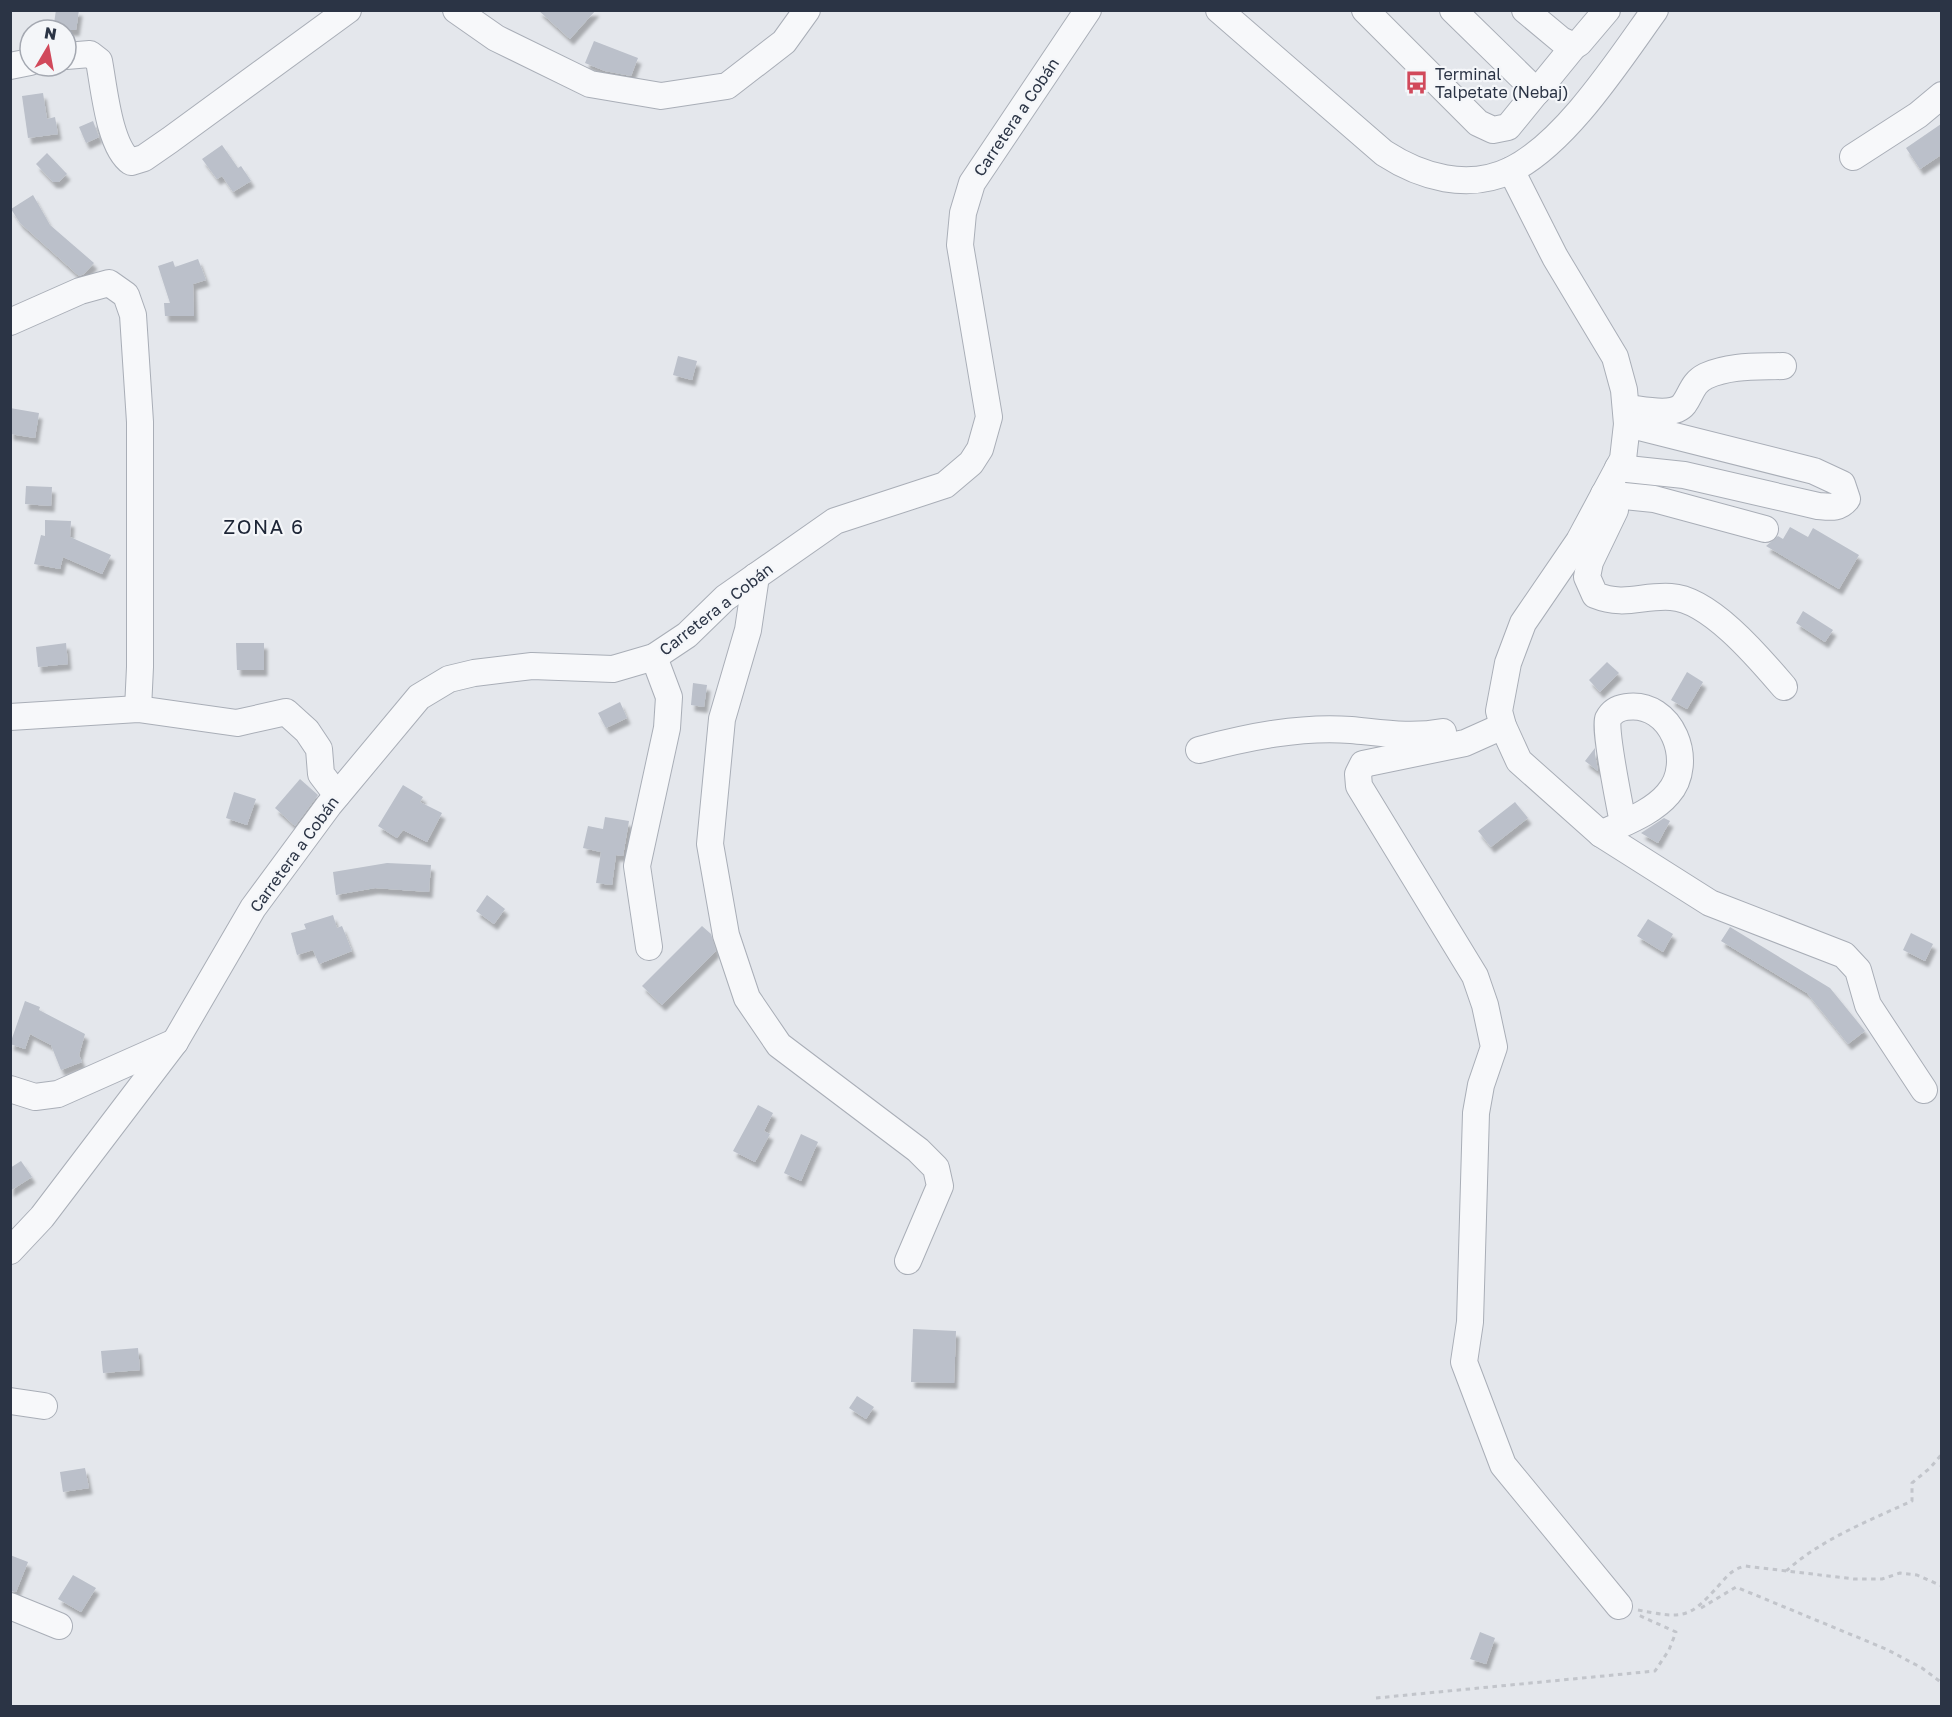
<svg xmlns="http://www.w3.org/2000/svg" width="1952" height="1717" font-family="'Golos Text',sans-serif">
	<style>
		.building { fill: #bbc0ca; filter: url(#shadow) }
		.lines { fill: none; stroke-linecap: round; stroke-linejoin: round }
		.minor-casing { stroke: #a9aeb7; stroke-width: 28 }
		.path { stroke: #c2c5cb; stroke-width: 3; stroke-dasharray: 4.5 4.5; stroke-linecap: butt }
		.minor { stroke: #f7f8fa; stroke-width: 26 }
		.labels { text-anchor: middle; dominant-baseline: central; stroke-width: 4.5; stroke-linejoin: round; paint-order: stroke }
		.poi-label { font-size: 16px; fill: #2b3445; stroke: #f4f6f9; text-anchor: start }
		.street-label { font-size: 16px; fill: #2b3445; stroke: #f4f6f9 }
		.quarter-label { font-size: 20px; letter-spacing: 1.5px; fill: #1d2536; stroke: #f4f6f9 }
	</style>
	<defs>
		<filter id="shadow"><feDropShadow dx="3.5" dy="6" stdDeviation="1.5" flood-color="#0004"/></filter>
	</defs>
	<rect width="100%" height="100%" fill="#e4e7ec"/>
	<!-- building -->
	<g class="building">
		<polygon points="56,10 79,10 76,30 53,30"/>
		<polygon points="538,10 596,10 570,39"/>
		<polygon points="594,41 638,58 631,76 605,71 585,63"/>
		<polygon points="43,93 47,119 55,117 58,134 28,138 22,96"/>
		<polygon points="93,121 99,137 86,143 79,127"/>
		<polygon points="1941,124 1941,155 1920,169 1906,148"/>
		<polygon points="222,145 238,168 241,166 251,181 233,192 222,176 217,179 202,159"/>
		<polygon points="47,153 67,174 59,182 53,182 36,164"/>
		<polygon points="33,195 50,225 94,263 84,274 79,276 20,223 11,209"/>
		<polygon points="198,259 206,280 193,284 194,316 165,316 164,303 170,303 158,266 173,261 175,267"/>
		<polygon points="678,356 697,361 692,380 673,375"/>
		<polygon points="10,408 39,413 35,438 10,434"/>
		<polygon points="26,486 52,487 51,506 25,504"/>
		<polygon points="45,520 71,521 70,537 111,555 102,574 63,557 60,569 34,564 41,535 45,536"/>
		<polygon points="1790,527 1808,537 1813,528 1859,555 1839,589 1766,546 1778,536 1783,539"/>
		<polygon points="1803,611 1833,630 1825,642 1796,623"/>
		<polygon points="66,643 68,664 38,667 36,647"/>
		<polygon points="236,643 264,643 264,670 237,670"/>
		<polygon points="1607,662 1619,673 1600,692 1589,680"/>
		<polygon points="1687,672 1703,682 1687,709 1671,700"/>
		<polygon points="693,683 707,685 704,707 691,705"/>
		<polygon points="620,702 627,718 606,728 598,713"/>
		<polygon points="1595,748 1595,754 1598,771 1585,761"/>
		<polygon points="300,779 318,795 295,826 275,808"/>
		<polygon points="403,785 423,797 420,802 442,813 427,842 403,830 397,838 378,826"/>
		<polygon points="234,792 256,799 247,825 226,818"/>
		<polygon points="1515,802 1528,818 1491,847 1478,831"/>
		<polygon points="605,817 629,821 623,856 616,855 612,885 596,883 601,852 583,848 588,826 603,829"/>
		<polygon points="1664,818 1670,821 1658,843 1641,833"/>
		<polygon points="387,863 431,865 429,892 375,888 336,895 333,872"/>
		<polygon points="487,895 505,909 494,924 476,911"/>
		<polygon points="333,915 337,928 342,926 352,951 319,964 313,950 297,955 291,933 306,929 304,924"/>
		<polygon points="1648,919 1673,934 1663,952 1637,936"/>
		<polygon points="702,926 711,934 716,951 662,1005 642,986"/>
		<polygon points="1730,927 1830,988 1865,1031 1848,1044 1807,993 1721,941"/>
		<polygon points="1911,933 1933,944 1925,961 1903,950"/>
		<polygon points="25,1001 40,1007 39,1010 85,1034 79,1055 82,1062 61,1070 51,1045 30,1034 25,1049 10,1044"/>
		<polygon points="758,1105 773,1113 764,1131 770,1134 755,1162 733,1151"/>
		<polygon points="801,1134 818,1142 801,1181 784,1173"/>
		<polygon points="21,1161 32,1177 10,1191 10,1168"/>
		<polygon points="913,1329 956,1331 954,1383 911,1382"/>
		<polygon points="138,1348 140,1370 103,1373 101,1351"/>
		<polygon points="857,1396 874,1407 866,1419 849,1408"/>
		<polygon points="85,1468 89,1488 63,1492 60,1472"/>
		<polygon points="10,1555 28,1562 16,1592 10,1591"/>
		<polygon points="73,1575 96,1588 81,1612 58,1599"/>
		<polygon points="1480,1632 1495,1638 1486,1664 1470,1659"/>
	</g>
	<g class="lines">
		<defs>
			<g id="minor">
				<polyline points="456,10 496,38 590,84 661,96 727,86 784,42 807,10"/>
				<path d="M1219,10L1384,153C1421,177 1468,191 1511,170C1566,143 1619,60 1655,10"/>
				<polyline points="1365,10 1478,123 1493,130 1508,127 1574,46"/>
				<polyline points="1453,10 1537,92"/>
				<polyline points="1525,10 1561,40 1574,46 1579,43 1607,10"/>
				<path d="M66,56L90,54L99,61C104,87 109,147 131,162L144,158L170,140L348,10"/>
				<polyline points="10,66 30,62"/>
				<polyline points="1853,157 1918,115 1942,95"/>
				<polyline points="1511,170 1555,257 1615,357 1624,390 1627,424 1623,459 1579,541 1523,623 1508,663 1499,711 1503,726 1519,761 1601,834 1710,903 1844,955 1858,970 1868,1005 1924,1090"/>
				<polyline points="10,322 80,291 109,283 126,295 133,315 140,422 140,667 138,709"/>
				<path d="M1626,408C1641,409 1673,418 1684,404C1692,393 1692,383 1706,376C1731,365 1757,367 1783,366"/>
				<path d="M1618,468L1684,475L1818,506C1830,507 1839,509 1847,499L1842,484L1814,471L1627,424"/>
				<polyline points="1604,494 1654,499 1765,529"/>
				<path d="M1615,510L1590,562L1587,577L1595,595C1625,607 1642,595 1671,597C1710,599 1760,659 1784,687"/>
				<polyline points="756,576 748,630 722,719 710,844 726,935 747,998 779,1045 918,1150 936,1168 940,1186 908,1261"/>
				<polyline points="10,717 138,709 237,723 286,712 307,731 319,749 321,774 337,795"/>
				<polyline points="1503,726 1465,743 1363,764 1358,774 1359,786 1475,976 1485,1005 1494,1047 1481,1085 1476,1113 1470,1322 1464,1362 1503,1465 1619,1606"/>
				<path d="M1199,750C1248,737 1301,726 1351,730C1383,733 1411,738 1443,732"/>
				<path d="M1601,834C1623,823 1652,813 1668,794C1696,763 1672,700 1626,707C1619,708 1612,711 1608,719C1604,728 1620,807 1623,823"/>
				<polyline points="649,947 637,866 667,728 669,697 654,657"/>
				<polyline points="10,1089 35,1097 58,1094 175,1042"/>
				<polyline points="10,1251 42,1217 175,1042 253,908 329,805 419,697 449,679 474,673 532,666 613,669 654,657 687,635 725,598 835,521 945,485 971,463 980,449 989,417 960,245 963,213 972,183 1088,10"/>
				<polyline points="10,1401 44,1406"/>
				<polyline points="10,1606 59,1626"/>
			</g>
		</defs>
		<!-- minor casing -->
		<use href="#minor" class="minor-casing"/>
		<!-- path -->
		<g class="path">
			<path d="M1786,1571C1822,1539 1868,1521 1912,1501V1483L1930,1468L1942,1454"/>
			<polyline points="1701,1608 1736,1587 1886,1649 1922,1668 1942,1683"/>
			<path d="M1638,1610C1684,1619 1689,1619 1720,1584C1728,1575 1733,1569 1745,1566L1854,1579H1882L1900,1573L1917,1575L1942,1586"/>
			<polyline points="1376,1698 1655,1671 1669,1650 1676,1632 1636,1614"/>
		</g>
		<!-- minor -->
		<use href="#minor" class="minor"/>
	</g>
	<!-- icons -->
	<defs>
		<symbol id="bus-bare" viewBox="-9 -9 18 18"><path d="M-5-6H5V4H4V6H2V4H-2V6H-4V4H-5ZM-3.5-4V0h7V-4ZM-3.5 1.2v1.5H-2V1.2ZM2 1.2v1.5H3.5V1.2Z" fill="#d1495b" stroke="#f4f6f9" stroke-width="2.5" paint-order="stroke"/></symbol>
	</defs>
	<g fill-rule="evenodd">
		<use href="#bus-bare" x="1400" y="66" width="33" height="33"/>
	</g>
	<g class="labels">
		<!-- poi labels -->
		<g class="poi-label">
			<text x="1435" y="74">Terminal<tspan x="1435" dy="18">Talpetate (Nebaj)</tspan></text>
		</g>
		<!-- street labels -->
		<g class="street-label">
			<text transform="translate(1016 117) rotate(-56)">Carretera a Cobán</text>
			<text transform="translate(716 609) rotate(-38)">Carretera a Cobán</text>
			<text transform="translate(294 854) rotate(-54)">Carretera a Cobán</text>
		</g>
		<!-- quarter labels -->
		<g class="quarter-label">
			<text x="264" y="526">ZONA 6</text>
		</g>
	</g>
	<!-- border -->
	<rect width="1952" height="1717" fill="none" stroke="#2b3445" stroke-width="24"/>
	<!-- north arrow -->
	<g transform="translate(48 48) rotate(10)"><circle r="28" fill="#f4f6f9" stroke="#a4a8b1" stroke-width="1.5"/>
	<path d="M0-4.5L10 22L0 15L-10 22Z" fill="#d1495b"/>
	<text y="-9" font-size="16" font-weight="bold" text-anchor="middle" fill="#2b3445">N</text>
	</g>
</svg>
